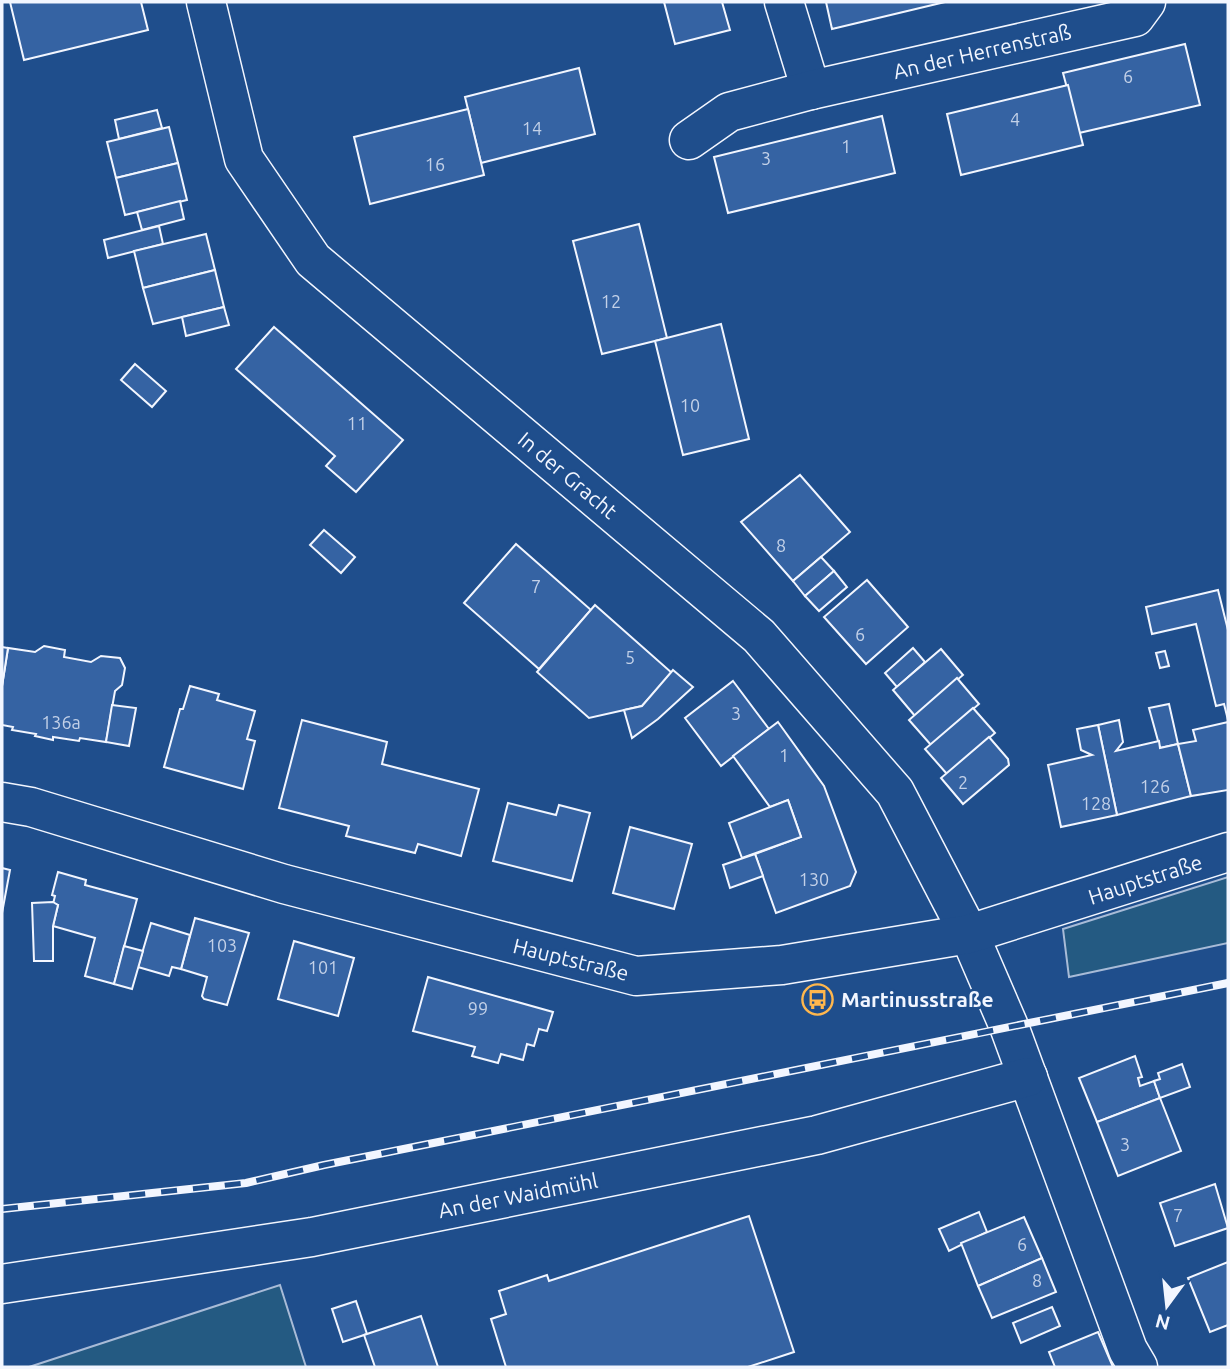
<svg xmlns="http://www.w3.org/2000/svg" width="1230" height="1369" font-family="Ubuntu,sans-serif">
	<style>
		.green { fill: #245a82; stroke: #a8bbd7; stroke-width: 2 }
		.building { fill: #3563a3; stroke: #f2f6ff; stroke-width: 2 }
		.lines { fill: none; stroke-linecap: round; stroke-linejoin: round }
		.minor-casing { stroke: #f2f6ff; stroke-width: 41 }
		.minor { stroke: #1f4e8c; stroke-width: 38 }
		.rail-casing { stroke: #f2f6ff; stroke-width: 8 }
		.rail { stroke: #1f4e8c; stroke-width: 5; stroke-dasharray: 16; stroke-linecap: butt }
		.labels { text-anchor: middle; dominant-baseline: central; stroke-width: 5; stroke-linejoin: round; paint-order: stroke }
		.number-label { font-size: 18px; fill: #c3d1e8 }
		.street-label { font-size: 21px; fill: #f2f6ff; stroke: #1f4e8c }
		.poi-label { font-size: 21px; font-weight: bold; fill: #f2f6ff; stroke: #1f4e8c; text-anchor: start }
	</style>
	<rect width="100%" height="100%" fill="#1f4e8c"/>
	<!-- green -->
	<g class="green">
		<polygon points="1228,877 1228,943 1069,977 1063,929"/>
		<polygon points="280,1285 306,1367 29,1367"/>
	</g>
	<!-- building -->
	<g class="building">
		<polygon points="10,2 141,2 148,30 24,60"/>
		<polygon points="664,2 722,2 730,30 675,44"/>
		<polygon points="826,2 945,2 832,29"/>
		<polygon points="1185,44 1200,105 1079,133 1063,73"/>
		<polygon points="579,68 595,134 481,163 465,97"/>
		<polygon points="1068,85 1083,145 961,175 947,114"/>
		<polygon points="468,109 484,175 370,204 354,137"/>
		<polygon points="157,110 162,128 119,139 115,120"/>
		<polygon points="882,116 895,173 728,213 714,157"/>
		<polygon points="169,127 178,163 116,178 107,142"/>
		<polygon points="178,163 187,200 125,215 116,178"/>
		<polygon points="180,201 184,219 142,230 137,212"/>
		<polygon points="639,224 667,338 602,354 573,241"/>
		<polygon points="159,226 163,244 108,258 104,240"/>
		<polygon points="206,234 215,270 143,288 134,251"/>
		<polygon points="215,270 224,307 153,324 143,288"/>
		<polygon points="224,307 229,325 186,336 182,317"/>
		<polygon points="721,324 749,439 683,455 655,341"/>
		<polygon points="274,327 403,440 356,492 326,466 335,456 236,369"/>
		<polygon points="135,364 166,391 152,407 121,380"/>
		<polygon points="800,475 850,532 793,581 741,522"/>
		<polygon points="324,530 355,557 341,573 310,545"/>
		<polygon points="516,544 591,610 539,669 464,603"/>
		<polygon points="821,557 834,571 805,596 793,581"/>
		<polygon points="834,571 847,587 819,611 805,596"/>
		<polygon points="867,580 908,627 866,664 824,617"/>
		<polygon points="1218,590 1228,630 1228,720 1224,704 1216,706 1196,624 1152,634 1146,607"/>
		<polygon points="595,605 672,673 642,706 589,718 537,672"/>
		<polygon points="44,646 65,650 64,657 91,662 101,656 120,658 125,668 122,685 115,691 106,742 80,738 79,741 53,737 53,740 35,736 36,734 12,730 13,727 2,725 2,686 8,648 35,652"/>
		<polygon points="2,647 8,648 2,686"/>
		<polygon points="913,648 925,662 897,687 885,673"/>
		<polygon points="941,649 963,675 915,716 893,690"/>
		<polygon points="1165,651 1169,666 1160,668 1156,653"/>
		<polygon points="673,670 693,687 658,719 632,738 624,710 642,706"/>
		<polygon points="957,678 979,704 931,745 909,720"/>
		<polygon points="733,681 769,729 721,766 685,718"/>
		<polygon points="190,686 219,694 217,700 255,711 247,739 255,741 243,789 164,767 180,709 183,709"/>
		<polygon points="1169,704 1178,744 1160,748 1149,708"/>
		<polygon points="112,705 136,708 129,746 106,742"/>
		<polygon points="973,708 995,733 947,774 925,749"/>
		<polygon points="302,720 387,742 382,764 479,789 461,856 418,844 415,853 346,836 349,826 279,808"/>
		<polygon points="1119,720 1123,742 1116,751 1159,741 1160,748 1178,744 1191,796 1117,815 1098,725"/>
		<polygon points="778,722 824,786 856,872 850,886 776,913 755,854 801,837 788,800 770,807 733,756"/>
		<polygon points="1228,722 1228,790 1191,796 1178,744 1196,741 1193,730"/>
		<polygon points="1098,725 1117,815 1061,827 1048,765 1092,755 1081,750 1077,729"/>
		<polygon points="989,737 1008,759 1009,765 963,804 941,778"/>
		<polygon points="788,800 801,837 742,858 729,823"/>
		<polygon points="508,803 556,815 559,805 590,813 572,881 493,861"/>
		<polygon points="630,827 692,844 674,909 613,893"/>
		<polygon points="755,854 763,876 730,888 723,865"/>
		<polygon points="2,868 10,870 2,913"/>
		<polygon points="58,872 86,880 85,885 137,899 114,984 85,976 95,938 53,926 58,905 53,904 55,896 52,895"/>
		<polygon points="53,902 58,905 53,926 53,961 34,961 32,903"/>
		<polygon points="195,918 249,933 227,1005 204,999 202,996 207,977 181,969"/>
		<polygon points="151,923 190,935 181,969 172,967 169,976 138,967"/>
		<polygon points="294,941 354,958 338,1016 278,999"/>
		<polygon points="124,946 143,951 132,989 114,984"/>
		<polygon points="428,977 553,1012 547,1031 539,1029 534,1046 527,1044 523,1060 501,1054 498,1063 472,1056 475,1047 413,1031"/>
		<polygon points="1135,1056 1142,1077 1138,1078 1140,1086 1154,1081 1160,1098 1097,1122 1079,1078"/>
		<polygon points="1182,1064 1190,1087 1160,1098 1154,1081 1160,1079 1158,1073"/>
		<polygon points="1160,1098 1181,1151 1118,1176 1097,1122"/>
		<polygon points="1215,1184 1228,1228 1175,1246 1160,1203"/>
		<polygon points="979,1212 987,1232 949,1251 939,1229"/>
		<polygon points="749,1216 794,1352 748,1367 506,1367 491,1319 506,1314 499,1291 547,1275 549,1281"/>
		<polygon points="1024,1217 1042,1258 978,1286 961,1243"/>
		<polygon points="1042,1258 1056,1292 992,1318 978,1286"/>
		<polygon points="1228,1262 1228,1325 1210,1332 1188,1278"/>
		<polygon points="356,1301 367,1334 343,1342 332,1309"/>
		<polygon points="1052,1307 1060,1326 1021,1343 1013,1323"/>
		<polygon points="421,1316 438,1367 375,1367 364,1335"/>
		<polygon points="1098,1332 1113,1367 1055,1367 1049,1352"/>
	</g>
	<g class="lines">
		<defs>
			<g id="minor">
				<polyline points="206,2 244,159 313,260 759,636 895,792 969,934 1010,1029 1128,1350 1138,1367"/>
				<polyline points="784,2 811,90"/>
				<polyline points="689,140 729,112 811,90 1135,17 1146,2"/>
				<polyline points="2,802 31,807 284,884 636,976 782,965 969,934 1228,852"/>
				<polyline points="2,1284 312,1237 817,1135 1028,1077"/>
			</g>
		</defs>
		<!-- minor casing -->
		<use href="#minor" class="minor-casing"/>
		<!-- minor -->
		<use href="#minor" class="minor"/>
		<defs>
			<polyline id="rail" points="2,1209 246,1183 324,1165 1228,983"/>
		</defs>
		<!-- rail casing -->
		<use href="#rail" class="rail-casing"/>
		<!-- rail -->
		<use href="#rail" class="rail"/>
	</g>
	<!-- icons -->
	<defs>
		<symbol id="bus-ring" viewBox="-11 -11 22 22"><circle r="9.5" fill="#1f4e8c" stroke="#ffb74d" stroke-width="1.5"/><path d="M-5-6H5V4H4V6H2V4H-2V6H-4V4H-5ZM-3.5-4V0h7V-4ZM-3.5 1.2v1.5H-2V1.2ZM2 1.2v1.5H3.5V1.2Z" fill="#ffb74d"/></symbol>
	</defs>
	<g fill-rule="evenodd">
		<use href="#bus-ring" x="800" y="982" width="35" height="35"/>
	</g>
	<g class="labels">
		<!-- number labels -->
		<g class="number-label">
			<text x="1128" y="76">6</text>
			<text x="1015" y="119">4</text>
			<text x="532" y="128">14</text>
			<text x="846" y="146">1</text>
			<text x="766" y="158">3</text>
			<text x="435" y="164">16</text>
			<text x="611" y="301">12</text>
			<text x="690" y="405">10</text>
			<text x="357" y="423">11</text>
			<text x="781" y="545">8</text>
			<text x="536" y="586">7</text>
			<text x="860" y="634">6</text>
			<text x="630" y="657">5</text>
			<text x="736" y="713">3</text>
			<text x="61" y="722">136a</text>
			<text x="784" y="755">1</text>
			<text x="963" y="782">2</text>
			<text x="1155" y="786">126</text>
			<text x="1096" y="803">128</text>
			<text x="814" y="879">130</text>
			<text x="222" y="945">103</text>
			<text x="323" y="967">101</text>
			<text x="478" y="1008">99</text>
			<text x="1125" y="1144">3</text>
			<text x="1178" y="1215">7</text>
			<text x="1022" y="1244">6</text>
			<text x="1037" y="1280">8</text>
		</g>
		<!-- street labels -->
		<g class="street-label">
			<text transform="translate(982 51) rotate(-13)">An der Herrenstraß</text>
			<text transform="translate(568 475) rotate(40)">In der Gracht</text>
			<text transform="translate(1145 879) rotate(-18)">Hauptstraße</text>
			<text transform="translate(571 959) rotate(14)">Hauptstraße</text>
			<text transform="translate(518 1195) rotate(-11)">An der Waidmühl</text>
		</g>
		<!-- poi labels -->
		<g class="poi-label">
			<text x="841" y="999">Martinusstraße</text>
		</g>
	</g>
	<!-- border -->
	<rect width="1230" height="1369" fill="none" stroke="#f2f6ff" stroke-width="7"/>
	<!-- north arrow -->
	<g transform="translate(1167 1306) rotate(195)" stroke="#1f4e8c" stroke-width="5" paint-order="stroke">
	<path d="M0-5L12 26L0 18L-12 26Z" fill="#f2f6ff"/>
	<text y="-10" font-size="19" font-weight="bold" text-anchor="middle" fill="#f2f6ff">N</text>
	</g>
</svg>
